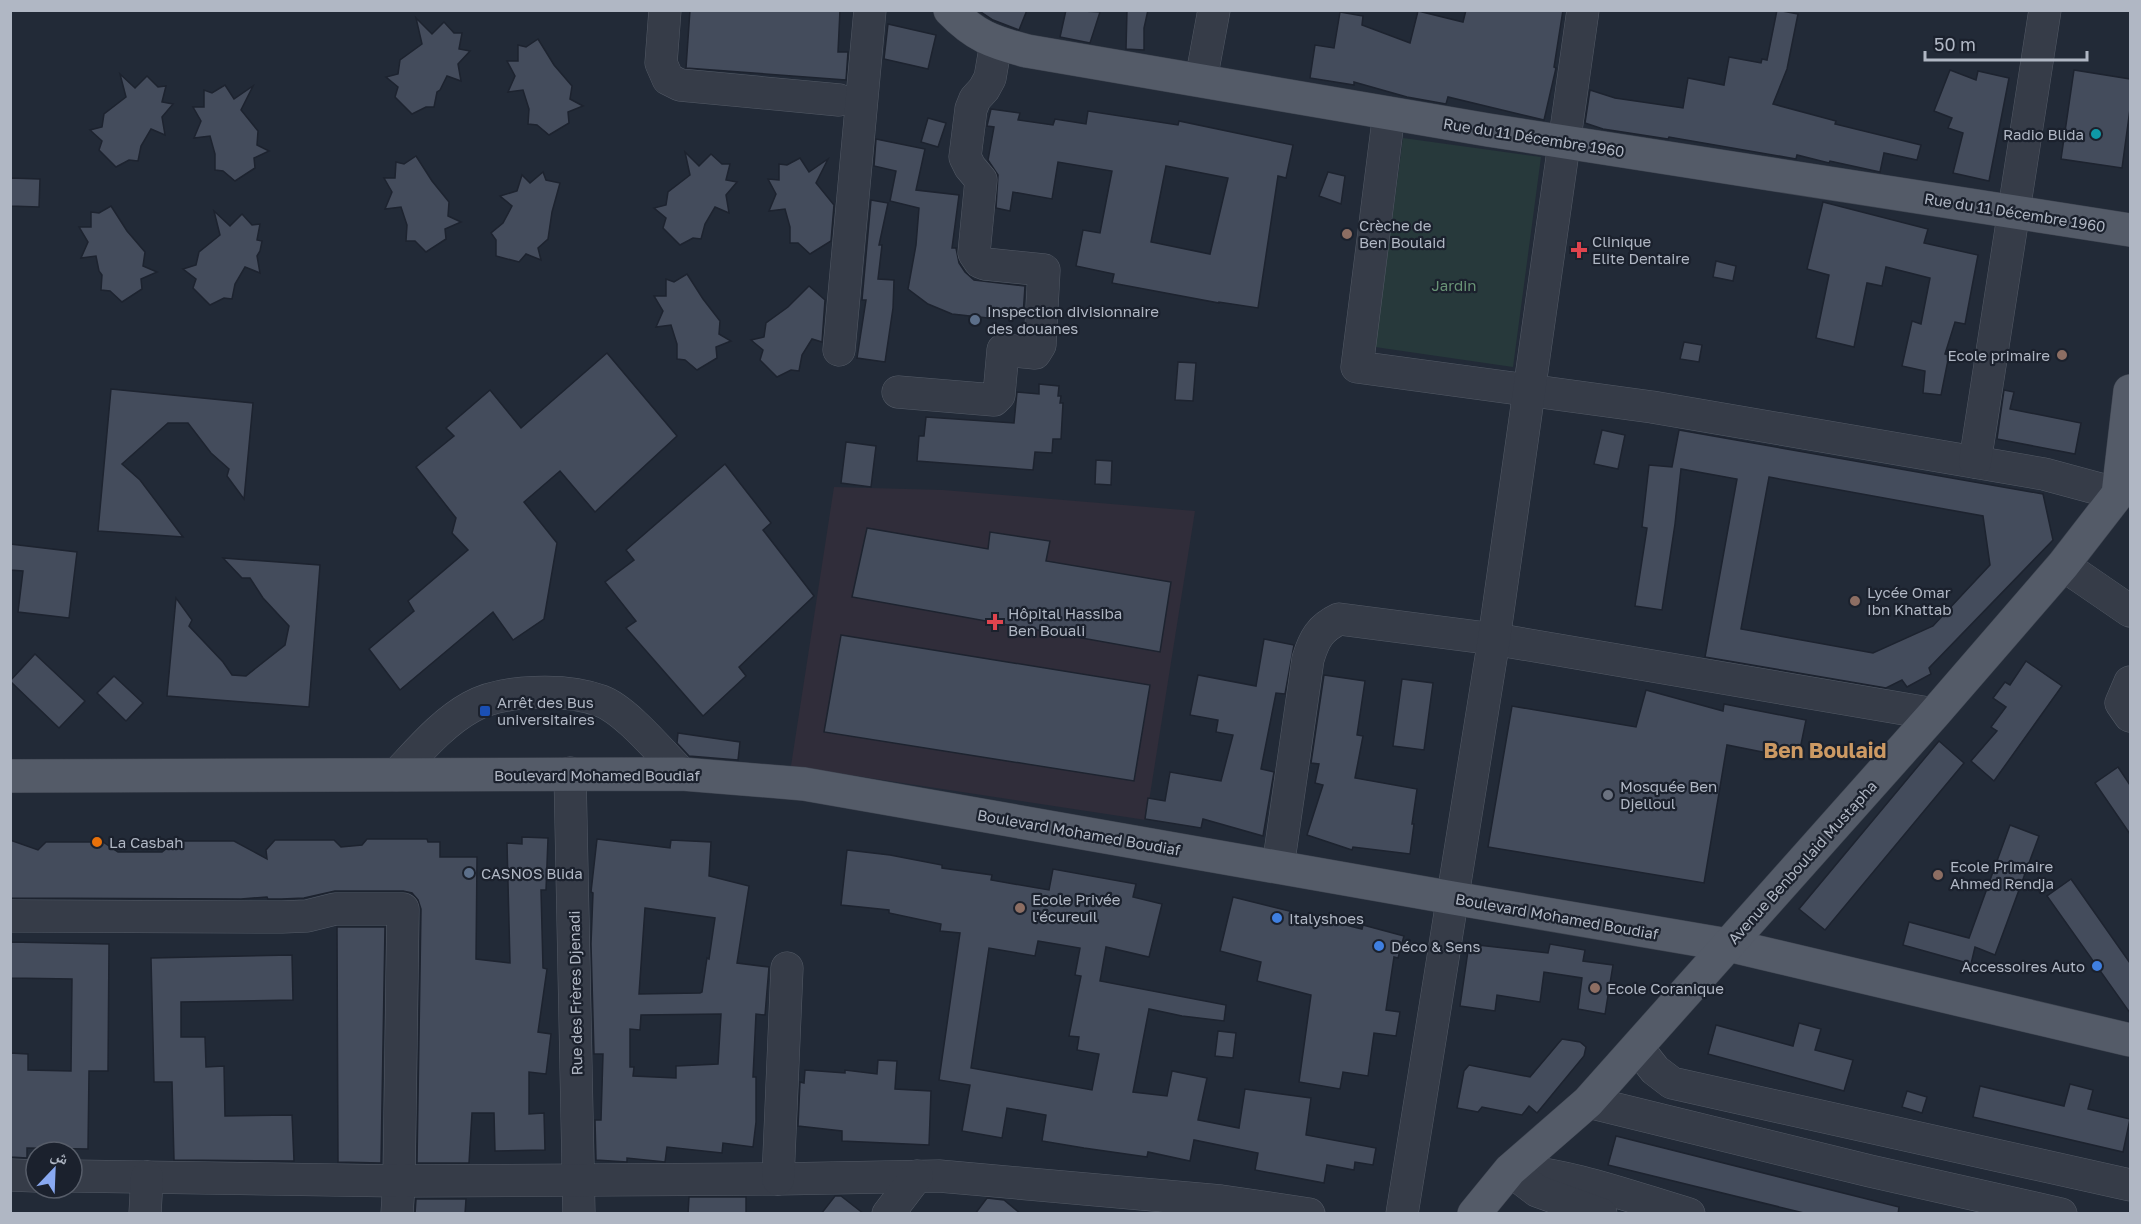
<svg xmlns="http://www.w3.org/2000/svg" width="2141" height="1224" font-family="'Golos Text','Noto Naskh Arabic',sans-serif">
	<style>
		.medical { fill: #302d3a }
		.green { fill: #27393b }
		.building { fill: #444c5c; stroke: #1d232f; stroke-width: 1.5; fill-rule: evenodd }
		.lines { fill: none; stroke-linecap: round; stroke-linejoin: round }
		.minor-casing { stroke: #535a66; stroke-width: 33 }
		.major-casing { stroke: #3f4551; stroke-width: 34 }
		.minor { stroke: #363c48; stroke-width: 32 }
		.major { stroke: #545b68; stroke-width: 33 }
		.culture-dot { fill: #0f9aa8; stroke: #1b212d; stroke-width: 2 }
		.education-dot { fill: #8d6e63; stroke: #1b212d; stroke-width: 2 }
		.health-dot { fill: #e0444e; stroke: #1b212d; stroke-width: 2 }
		.service-dot { fill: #5c6f8a; stroke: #1b212d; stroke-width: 2 }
		.transit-dot { fill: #1a4fb4; stroke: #1b212d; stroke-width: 2 }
		.worship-dot { fill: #6b7280; stroke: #1b212d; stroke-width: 2 }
		.food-dot { fill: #e8710a; stroke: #1b212d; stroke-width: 2 }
		.shop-dot { fill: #3f7fe0; stroke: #1b212d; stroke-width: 2 }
		.labels { text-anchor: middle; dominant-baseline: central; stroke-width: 4.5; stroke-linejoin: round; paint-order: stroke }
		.poi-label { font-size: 15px; fill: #b0b7c4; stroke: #1b212d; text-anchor: start }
		.street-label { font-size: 15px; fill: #b0b7c4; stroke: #1b212d }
		.park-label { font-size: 15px; fill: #699476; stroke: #1b212d }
		.district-label { font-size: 21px; font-weight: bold; fill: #cc9963; stroke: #1b212d }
	</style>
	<rect width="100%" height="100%" fill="#222a37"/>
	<!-- medical -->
	<polygon class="medical" points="834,487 943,490 1195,511 1146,820 791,766"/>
	<!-- green -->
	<polygon class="green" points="1403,138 1541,157 1513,367 1375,347"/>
	<!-- building -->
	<g class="building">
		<polygon points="690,10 840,10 838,52 848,52 846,80 686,68"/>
		<polygon points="978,10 1027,10 1019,30 993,20"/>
		<polygon points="1066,10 1100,12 1090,43 1060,37"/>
		<polygon points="1127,10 1148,10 1144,28 1144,50 1126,49"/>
		<polygon points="1466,10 1563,10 1554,67 1556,68 1544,120 1448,97 1446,104 1407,97 1354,82 1354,85 1310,78 1315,45 1334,48 1340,12 1363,16 1362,25 1410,43 1418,11 1463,22"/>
		<polygon points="1777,10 1798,14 1787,69 1773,104 1836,121 1835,124 1921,145 1917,160 1884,153 1880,172 1830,161 1829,163 1797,155 1796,159 1669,137 1668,139 1603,129 1585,123 1590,90 1615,98 1683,108 1688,78 1724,85 1729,57 1761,63 1762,59 1767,60"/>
		<polygon points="416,18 432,34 444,22 454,33 462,33 459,49 470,51 458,64 461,81 447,76 440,90 437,92 434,107 426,107 412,114 395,97 398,87 386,77 398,74 400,60 422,44"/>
		<polygon points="888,24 936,35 928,69 884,59"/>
		<polygon points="538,39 554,65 572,86 570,99 583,106 568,112 569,123 549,135 537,125 528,124 529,109 523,90 508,92 515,76 507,61 518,61 518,45 526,47"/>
		<polygon points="1950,70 1976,80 1978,71 2009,78 1989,181 1953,173 1963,133 1948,128 1952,118 1934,111"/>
		<polygon points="2074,70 2130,79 2130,109 2122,168 2061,159"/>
		<polygon points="120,74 135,88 147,76 158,87 166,86 162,102 173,104 162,117 165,135 151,129 141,146 138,161 129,160 116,167 99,150 102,141 90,130 102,127 104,114 126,97"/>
		<polygon points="225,85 234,99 253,86 241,110 258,131 257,145 269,151 254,158 255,168 235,181 223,171 215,170 215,154 210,136 194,138 201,121 193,107 204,107 204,90 212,93"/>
		<path d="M991,109L1020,113L1018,120L1053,125L1055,119L1086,124L1088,111L1178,125L1179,121L1293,145L1286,178L1278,176L1258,308L1219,302V303L1112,283L1114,274L1076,266L1083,230L1100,233L1112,171L1058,162L1052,199L1013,192L1010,211L996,208L998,175L988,160L994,127L987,126ZM1166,166L1228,178L1210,254L1151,242Z"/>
		<polygon points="928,118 946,123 938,147 921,142"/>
		<polygon points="876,139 925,149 916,190 959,195 952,248 956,248 959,263 965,272 974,280 1025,286 1023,316 997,314 997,319 952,314 928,304 908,289 916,245 919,208 890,201 896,171 874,166"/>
		<polygon points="685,152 699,166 711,154 722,164 730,164 726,180 737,182 726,195 729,213 715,207 705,224 701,239 693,238 680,245 663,228 666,218 654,208 666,205 668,192 690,175"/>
		<polygon points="416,156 432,181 449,202 448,216 461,222 445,229 446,239 426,252 415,241 406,241 407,225 401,207 385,209 392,192 384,178 395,178 396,162 404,164"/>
		<polygon points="800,158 809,172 828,159 816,183 834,205 831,241 810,254 798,243 790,243 790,227 785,209 769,211 776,194 768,179 779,180 779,164 787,165"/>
		<polygon points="543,172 546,180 560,183 552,212 548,239 538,248 541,260 526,254 519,262 496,256 496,240 491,233 503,223 512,206 500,196 517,191 522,175 530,183"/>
		<polygon points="1328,172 1345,176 1341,204 1319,196"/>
		<polygon points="10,178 40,179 39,207 10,206"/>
		<polygon points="871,200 888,203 879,245 882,245 878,279 894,280 893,308 885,362 857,358 866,300 862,300"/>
		<polygon points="1823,202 1928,229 1924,243 1978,255 1965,324 1955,322 1945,354 1949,355 1941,395 1923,393 1925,371 1902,366 1912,321 1921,324 1930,278 1886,267 1882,286 1867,283 1854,347 1816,338 1829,275 1807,269"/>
		<polygon points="111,206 127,231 145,252 143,266 157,272 141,279 142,289 122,302 110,291 101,290 102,275 99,271 96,256 81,258 88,242 79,227 91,227 91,212 99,213"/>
		<polygon points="214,211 230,226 242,214 252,225 260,224 257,240 262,241 260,251 257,256 260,273 245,267 235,284 232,299 224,298 210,305 193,288 196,279 183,269 196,265 199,252 220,235"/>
		<polygon points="1716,261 1736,266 1733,281 1713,277"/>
		<polygon points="687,274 703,299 720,321 719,334 731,341 716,347 717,358 697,370 685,360 677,359 677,344 671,325 656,327 663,311 654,296 666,296 666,279 674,282"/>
		<polygon points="809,286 825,300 822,342 812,339 802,355 799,371 791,370 777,377 760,360 763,350 751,340 764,337 766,323 788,307"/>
		<polygon points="1684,342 1702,345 1699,362 1680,359"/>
		<polygon points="607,353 677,436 595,512 560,471 524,502 557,543 544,619 513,640 493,612 400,690 369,649 414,611 408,601 468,550 452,533 456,518 416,467 454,436 446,428 490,390 521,428"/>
		<polygon points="1178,362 1196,363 1193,401 1175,400"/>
		<polygon points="1039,384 1059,386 1058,396 1061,396 1060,403 1063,403 1061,439 1053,439 1052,453 1035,452 1033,470 917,461 919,436 924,436 926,417 1014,423 1017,392 1039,394"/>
		<polygon points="111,389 253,403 244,499 227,476 229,469 211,453 188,423 168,423 122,464 140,480 183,537 98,531"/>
		<polygon points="2004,390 2014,392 2010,409 2081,423 2075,454 1997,439"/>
		<polygon points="1602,430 1625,435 1618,469 1594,464"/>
		<path d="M1679,430L2043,494L2053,540L1929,668L1931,674L1907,687L1902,680L1886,688L1705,657L1737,479L1681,469L1675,524L1662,610L1635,606L1647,528L1642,527L1649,465L1672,467ZM1769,477L1983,516L1990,565L1933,626L1873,653L1741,629Z"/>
		<polygon points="846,442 876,446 871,487 841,483"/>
		<polygon points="1096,460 1112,461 1111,485 1095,484"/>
		<polygon points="725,464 771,523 763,530 814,596 739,667 746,676 703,716 626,628 636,621 605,582 634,560 626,550"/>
		<polygon points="867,528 988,549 990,532 1050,541 1046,561 1171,582 1160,652 852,597"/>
		<polygon points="10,544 77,552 69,618 18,612 23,571 10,570"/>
		<polygon points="223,558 320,565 309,707 167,696 176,598 192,620 189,626 223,662 232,675 246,676 285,645 289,626 263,598 250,578 242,578"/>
		<polygon points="841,635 1150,685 1134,781 824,732"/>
		<polygon points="1264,639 1294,645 1285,694 1276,693 1261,769 1274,772 1263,836 1203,819 1201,828 1145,819 1148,798 1165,801 1170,772 1221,781 1233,735 1216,732 1218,720 1190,715 1198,675 1256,686"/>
		<polygon points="35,654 85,701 59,728 10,681"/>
		<polygon points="2026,661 2062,686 1994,781 1971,761 1997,731 1991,727 2006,707 1993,698 2005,682 2010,685"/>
		<polygon points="1324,675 1365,681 1357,735 1363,736 1355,778 1417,789 1412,824 1414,824 1410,854 1353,847 1352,850 1307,835 1323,785 1315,783 1319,764 1311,763"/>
		<polygon points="114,676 143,703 126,721 97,693"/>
		<polygon points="1402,679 1433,683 1424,750 1393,746"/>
		<polygon points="1646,690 1723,711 1724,704 1806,720 1798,759 1727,745 1704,883 1488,847 1512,706 1636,727"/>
		<polygon points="678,733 740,742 738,760 689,756 677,743"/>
		<polygon points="1939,741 1964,763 1825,930 1799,909"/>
		<polygon points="2118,767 2130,785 2130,834 2095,783"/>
		<polygon points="2010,825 2039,836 1995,955 1975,947 1971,964 1903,945 1909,922 1969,938"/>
		<polygon points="522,837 548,838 546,890 541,890 543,968 547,969 538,1032 551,1034 546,1074 529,1072 529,1114 544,1113 545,1150 495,1151 494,1113 472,1113 469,1163 417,1163 421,909 418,900 412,893 403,891 335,891 304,898 282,899 268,899 267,897 241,899 10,898 10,840 38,850 46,842 103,842 118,852 162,852 176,841 234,841 267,859 266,850 275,840 334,840 341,847 362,845 367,839 427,839 428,842 440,842 440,857 477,857 476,959 510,963 507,843 522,844"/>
		<path d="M597,839L670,848L671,840L711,842L709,876L749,886L737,963L769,967L765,1015L756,1014L753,1077H756V1122L753,1147L723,1143L722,1153L667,1147L665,1162L627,1158V1162L596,1160L595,1120H601L603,1054H594L591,944L593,893L591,892ZM645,908L715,918L709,959L707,958L702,992L700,993L639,994ZM721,1014L718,1064L676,1066V1078L633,1076L634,1067H630V1029L640,1030L641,1015Z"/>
		<path d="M847,850L890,855L942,865V868L992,875L991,880L1049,890L1053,869L1136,884L1133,897L1162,904L1149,957L1106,947L1100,981L1226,1005L1224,1021L1182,1016L1149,1009L1133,1092L1167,1096L1172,1071L1207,1078L1198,1120L1239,1128L1245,1089L1311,1098L1306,1135L1376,1148L1373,1165L1355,1162L1354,1170L1327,1165L1324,1183L1255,1170L1258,1153L1194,1140L1190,1161L1148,1152L1147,1157L1084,1148L1042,1141L1046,1115L1007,1108L1002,1138L962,1131L970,1085L939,1080L960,933L940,931L941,924L889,913V910L841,905ZM1038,941L1080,948L1075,975L1081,976L1069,1036L1079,1037L1077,1050L1099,1054L1092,1090L971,1068L989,948L1035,956Z"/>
		<polygon points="2071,879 2130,963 2130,1013 2047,896"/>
		<polygon points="1233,897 1362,929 1363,925 1404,936 1398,958 1394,957 1386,1010 1400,1012 1396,1036 1374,1033 1368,1076 1343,1072 1340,1089 1299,1082 1311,995 1257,981 1261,962 1220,951"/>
		<polygon points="337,927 385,927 381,1163 338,1162"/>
		<polygon points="10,942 109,944 108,1071 89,1071 88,1149 27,1148 27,1158 10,1157 10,1053 28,1054 28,1070 71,1071 72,979 10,978"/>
		<polygon points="1469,944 1548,953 1550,944 1585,950 1583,961 1613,965 1605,1014 1578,1009 1582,978 1544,972 1540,1002 1497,995 1495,1011 1460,1006"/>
		<polygon points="292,955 293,1000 181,1002 181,1037 205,1037 206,1067 224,1066 225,1116 292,1115 294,1161 174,1160 172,1082 154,1082 151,958"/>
		<polygon points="1799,1023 1821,1029 1815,1050 1853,1060 1844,1091 1708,1054 1716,1025 1793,1046"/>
		<polygon points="1218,1031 1236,1033 1233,1058 1215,1056"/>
		<polygon points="1562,1039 1580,1042 1586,1047 1584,1056 1537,1113 1529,1106 1522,1115 1482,1107 1478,1112 1457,1108 1464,1071 1469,1065 1530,1077"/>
		<polygon points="878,1060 897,1061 895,1089 931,1091 929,1145 842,1141 842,1131 798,1126 800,1082 804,1083 805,1070 845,1073 845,1070 877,1074"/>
		<polygon points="2070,1084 2093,1090 2088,1109 2130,1119 2123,1152 1973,1117 1980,1086 2064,1106"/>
		<polygon points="1907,1091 1927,1097 1922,1113 1902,1107"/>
		<polygon points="1616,1136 1899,1207 1898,1214 1808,1214 1608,1165"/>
		<polygon points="835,1196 841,1196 864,1214 821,1214"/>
		<polygon points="689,1197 746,1197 746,1214 688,1214"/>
		<polygon points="987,1198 1004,1200 1021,1214 975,1214"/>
		<polygon points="416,1199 466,1199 465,1214 415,1214"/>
	</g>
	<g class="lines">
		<defs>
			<g id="minor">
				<polyline points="665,10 661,63 668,79 680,85 839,100"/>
				<polyline points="1201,80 1214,10"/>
				<polyline points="1389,113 1357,367 1652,407 2044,474 2118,494"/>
				<polyline points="839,350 870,10"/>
				<polyline points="898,392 994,400 999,395 1003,350 1035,353 1040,345 1044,270 985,264 980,262 974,253 981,180 970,167 965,157 971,109 975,99 984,89 990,78 996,43"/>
				<polyline points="1975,462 2045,10"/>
				<polyline points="2063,565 2130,611"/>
				<polyline points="2130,682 2121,703 2130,716"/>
				<polyline points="570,773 579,1214"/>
				<path d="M396,775C419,751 442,723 471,707C503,689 567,688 601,701C626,710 662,754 682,774"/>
				<path d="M1278,867L1308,659C1314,639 1320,628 1339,619L1494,639L1934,714"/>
				<polyline points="10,916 282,917 307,916 335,909 403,909 399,1181 397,1214"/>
				<polyline points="1637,1047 1655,1070 1672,1083 2130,1185"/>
				<polyline points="1588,1102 1870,1171 2061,1214"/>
				<path d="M1510,1170C1571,1174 1631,1197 1689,1214"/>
				<polyline points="10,1175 36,1176"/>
				<polyline points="72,1176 399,1181 778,1179 939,1176 1221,1201 1309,1214"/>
				<polyline points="1520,1178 1537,1191 1601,1214"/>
				<polyline points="778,1179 787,968"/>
				<polyline points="145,1214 147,1177"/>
				<polyline points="888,1214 917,1176"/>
				<polyline points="1402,1214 1494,639 1583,10"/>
			</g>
			<g id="major">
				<path d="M950,10C975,36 992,42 1027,51L1488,130L2130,230"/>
				<polyline points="10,776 682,774 804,784 1453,898 1728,945 2130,1040"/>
				<polyline points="1474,1214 1510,1170 1588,1102 1934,714 2063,565 2118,494 2130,391"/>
			</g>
		</defs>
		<!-- minor casing -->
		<use href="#minor" class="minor-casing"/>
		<!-- major casing -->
		<use href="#major" class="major-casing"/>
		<!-- minor -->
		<use href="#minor" class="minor"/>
		<!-- major -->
		<use href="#major" class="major"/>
	</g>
	<!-- markers -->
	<circle class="culture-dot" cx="2096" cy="134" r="6"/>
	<g class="education-dot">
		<circle cx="1347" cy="234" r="6"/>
		<circle cx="2062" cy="355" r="6"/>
		<circle cx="1855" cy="601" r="6"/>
		<circle cx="1938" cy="875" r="6"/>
		<circle cx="1020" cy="908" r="6"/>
		<circle cx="1595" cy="988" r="6"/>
	</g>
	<g class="health-dot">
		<path d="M1576 241h6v6h6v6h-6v6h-6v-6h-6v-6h6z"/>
		<path d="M992 613h6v6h6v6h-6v6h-6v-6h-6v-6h6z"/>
	</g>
	<g class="service-dot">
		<circle cx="975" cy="320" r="6"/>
		<circle cx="469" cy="873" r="6"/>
	</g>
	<rect class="transit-dot" x="479" y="705" width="12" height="12" rx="3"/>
	<circle class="worship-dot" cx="1608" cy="795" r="6"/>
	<circle class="food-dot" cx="97" cy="842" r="6"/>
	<g class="shop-dot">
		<circle cx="1277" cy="918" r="6"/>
		<circle cx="1379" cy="946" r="6"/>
		<circle cx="2097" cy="966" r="6"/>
	</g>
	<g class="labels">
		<!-- poi labels -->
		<g class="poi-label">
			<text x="2084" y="134" text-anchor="end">Radio Blida</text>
			<text x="1359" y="225">Crèche de<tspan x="1359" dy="17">Ben Boulaid</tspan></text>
			<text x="1592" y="241">Clinique<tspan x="1592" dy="17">Elite Dentaire</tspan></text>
			<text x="987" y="311">Inspection divisionnaire<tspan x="987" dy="17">des douanes</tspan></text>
			<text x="2050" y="355" text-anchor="end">Ecole primaire</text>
			<text x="1867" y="592">Lycée Omar<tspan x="1867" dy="17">Ibn Khattab</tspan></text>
			<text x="1008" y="613">Hôpital Hassiba<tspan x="1008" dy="17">Ben Bouali</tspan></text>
			<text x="497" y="702">Arrêt des Bus<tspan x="497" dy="17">universitaires</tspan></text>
			<text x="1620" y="786">Mosquée Ben<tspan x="1620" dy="17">Djelloul</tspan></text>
			<text x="109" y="842">La Casbah</text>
			<text x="1950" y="866">Ecole Primaire<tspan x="1950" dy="17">Ahmed Rendja</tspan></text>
			<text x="481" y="873">CASNOS Blida</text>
			<text x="1032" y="899">Ecole Privée<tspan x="1032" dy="17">l'écureuil</tspan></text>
			<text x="1289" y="918">Italyshoes</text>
			<text x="1391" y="946">Déco &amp; Sens</text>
			<text x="2085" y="966" text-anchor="end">Accessoires Auto</text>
			<text x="1607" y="988">Ecole Coranique</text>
		</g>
		<!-- street labels -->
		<g class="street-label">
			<text transform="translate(1534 137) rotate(9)">Rue du 11 Décembre 1960</text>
			<text transform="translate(2015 212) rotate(9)">Rue du 11 Décembre 1960</text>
			<text x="597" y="775">Boulevard Mohamed Boudiaf</text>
			<text transform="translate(1079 832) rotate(10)">Boulevard Mohamed Boudiaf</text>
			<text transform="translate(1802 862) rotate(-48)">Avenue Benboulaid Mustapha</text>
			<text transform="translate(1557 916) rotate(10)">Boulevard Mohamed Boudiaf</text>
			<text transform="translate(575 993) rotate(-91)">Rue des Frères Djenadi</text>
		</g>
		<!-- park labels -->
		<g class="park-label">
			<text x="1454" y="285">Jardin</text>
		</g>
		<!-- district labels -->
		<g class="district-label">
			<text x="1825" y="750">Ben Boulaid</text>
		</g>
	</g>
	<!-- border -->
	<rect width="2141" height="1224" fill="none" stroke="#b0b7c4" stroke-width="24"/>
	<!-- north arrow -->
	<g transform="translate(54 1170) rotate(23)"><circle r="28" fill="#1b212d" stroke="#575d69" stroke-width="1.5"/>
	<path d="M0-4.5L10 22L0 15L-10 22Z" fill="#89a9f1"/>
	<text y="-9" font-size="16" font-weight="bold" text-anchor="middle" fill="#b0b7c4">ش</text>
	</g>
	<!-- scale -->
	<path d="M1925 51v9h162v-9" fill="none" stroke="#b0b7c4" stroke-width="3"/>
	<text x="1934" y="51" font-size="18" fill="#b0b7c4" stroke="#1b212d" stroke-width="4.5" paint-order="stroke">50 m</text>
</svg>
